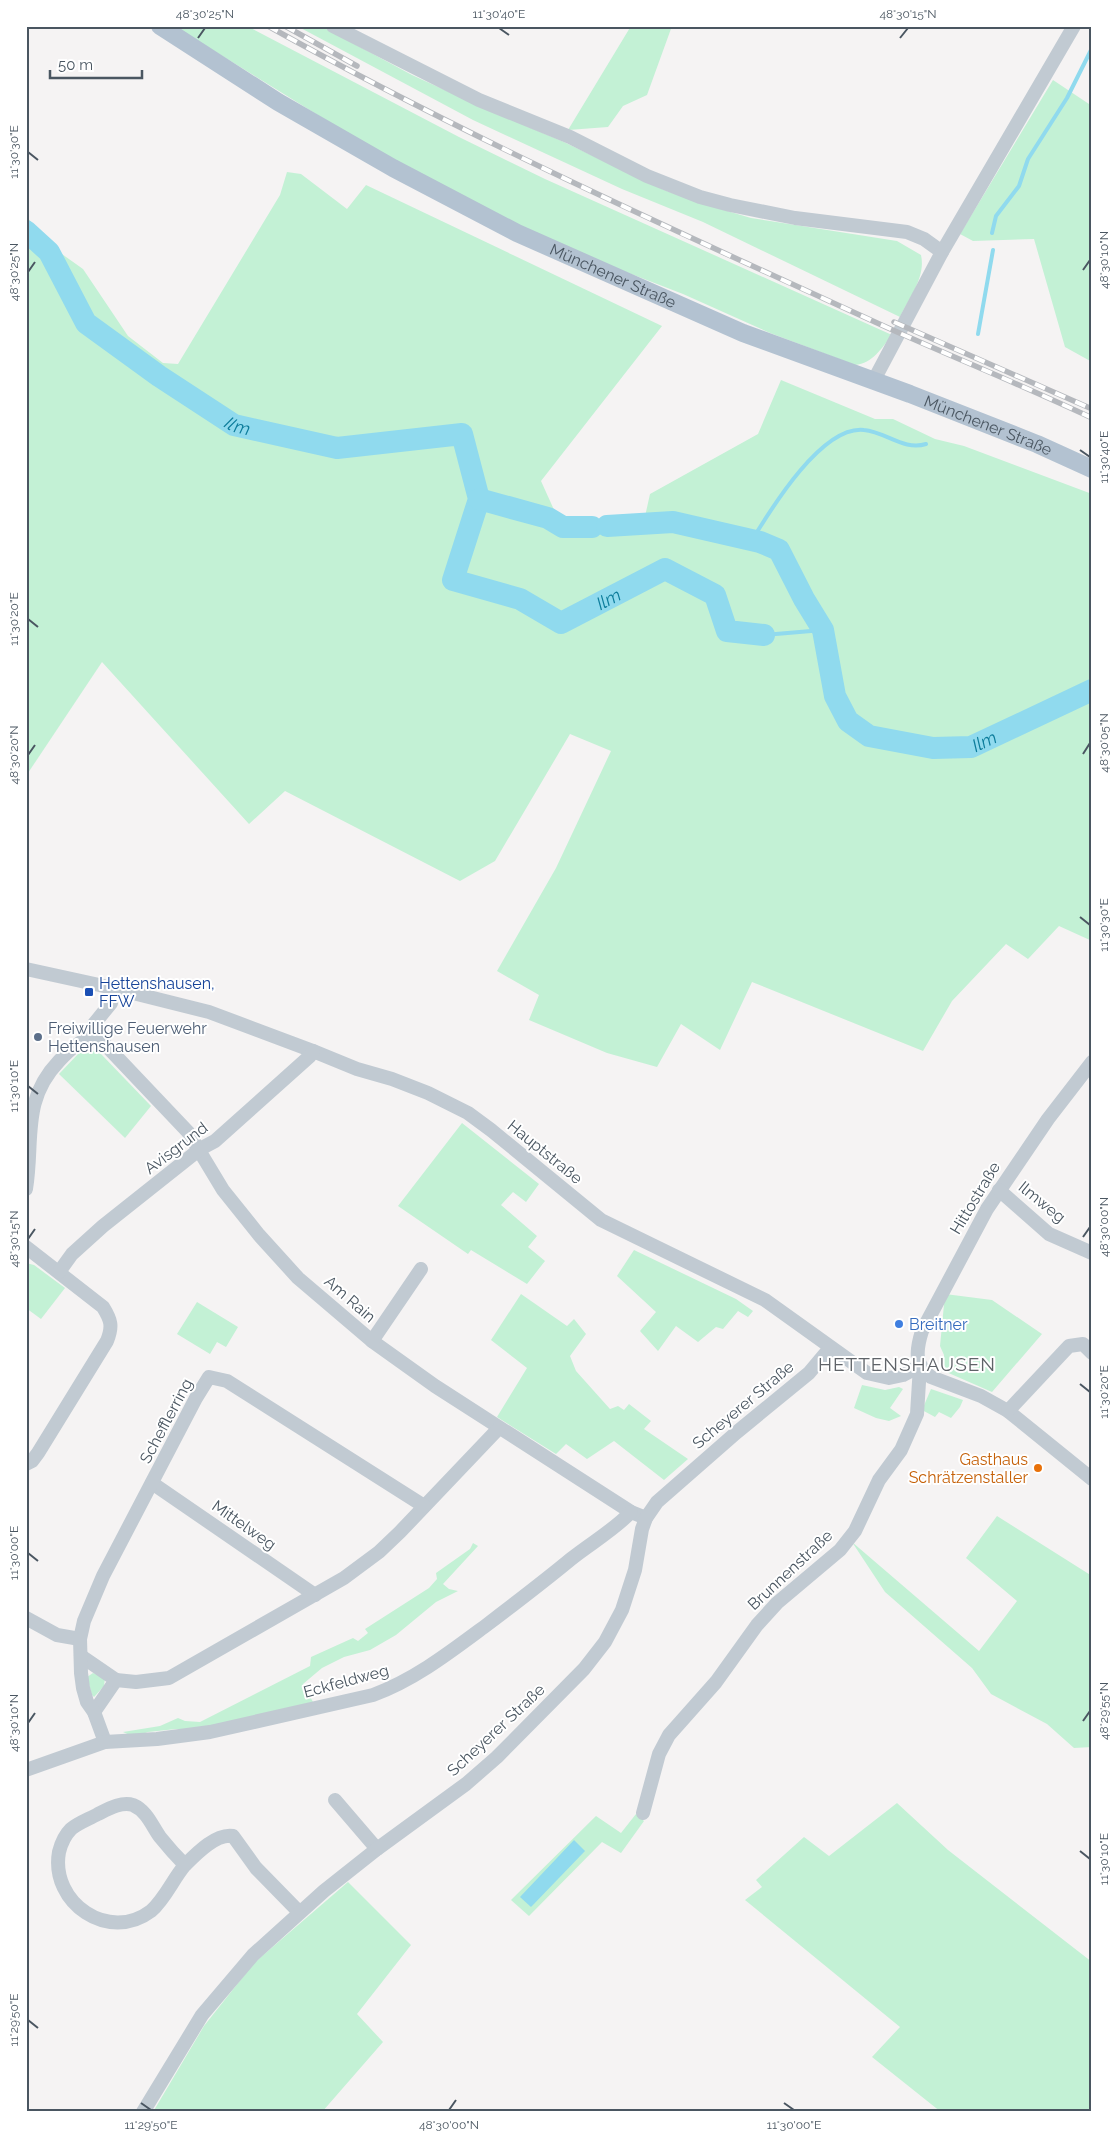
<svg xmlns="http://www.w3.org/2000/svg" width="1118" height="2138" font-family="Raleway,sans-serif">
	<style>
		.green { fill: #c3f1d5 }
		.water { fill: #90daee }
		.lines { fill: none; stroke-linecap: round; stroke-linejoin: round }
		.stream { stroke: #90daee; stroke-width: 4 }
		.river { stroke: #90daee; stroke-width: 22 }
		.minor { stroke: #c1cad2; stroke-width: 14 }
		.major { stroke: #b3c2d1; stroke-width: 18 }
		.rail-casing { stroke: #b5b8bd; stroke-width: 5.5 }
		.rail { stroke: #fff; stroke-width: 4; stroke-dasharray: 11; stroke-linecap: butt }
		.ticks { fill: none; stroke: #4a5661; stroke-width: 2 }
		.transit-dot { fill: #1a4fb4; stroke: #fff; stroke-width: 2 }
		.service-dot { fill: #5c6f8a; stroke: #fff; stroke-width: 2 }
		.shop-dot { fill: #3f7fe0; stroke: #fff; stroke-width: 2 }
		.food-dot { fill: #e8710a; stroke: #fff; stroke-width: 2 }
		.labels { text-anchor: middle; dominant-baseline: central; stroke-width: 4; stroke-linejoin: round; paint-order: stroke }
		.street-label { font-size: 16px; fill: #4a5661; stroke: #fff }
		.transit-label { font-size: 16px; fill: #164399; stroke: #fff; text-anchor: start }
		.service-label { font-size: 16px; fill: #4e5e75; stroke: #fff; text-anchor: start }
		.shop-label { font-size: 16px; fill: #366cbe; stroke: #fff; text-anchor: start }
		.food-label { font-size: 16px; fill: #c56008; stroke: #fff; text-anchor: end }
		.water-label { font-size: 18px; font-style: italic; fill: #0c7c9b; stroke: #fff }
		.quarter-label { font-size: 19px; letter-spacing: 1px; fill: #5f6368; stroke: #fff }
		.neatline { fill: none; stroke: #4a5661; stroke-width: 2 }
		.ticks-label { font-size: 12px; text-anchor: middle; fill: #4a5661 }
	</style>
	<rect width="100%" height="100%" fill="#f5f3f3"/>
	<!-- green -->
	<g class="green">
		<path d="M174,26H247L459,137L545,179L892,335C881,349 873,363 855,365L770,333L683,294L582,255L500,216L379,153Z"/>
		<path d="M297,26H321L412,75L486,109L564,142L664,190L707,205L751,218L897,241L921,255C926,277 909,298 900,317L703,222L622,189L473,120Z"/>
		<polygon points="631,26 672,26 647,95 623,106 608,127 568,130"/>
		<polygon points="1053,80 1092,106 1092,362 1065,347 1034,239 973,241 960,234"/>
		<polygon points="287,172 301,174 347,209 366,185 662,326 541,481 560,523 644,521 650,494 758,434 781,380 875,419 893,419 935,439 964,446 1092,494 1092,941 1059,926 1028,959 1006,944 952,1001 923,1051 752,982 720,1050 681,1024 657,1067 607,1053 529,1020 539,995 497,971 556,868 611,751 570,734 495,861 460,881 285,791 249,824 102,662 26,776 26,216 52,247 83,269 128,336 163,363 178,364 280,195"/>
		<polygon points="88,1049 101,1054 151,1106 125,1138 59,1074 79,1053"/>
		<polygon points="462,1123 539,1184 526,1202 513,1192 501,1205 537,1236 528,1247 545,1261 527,1284 471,1250 468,1254 398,1206"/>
		<polygon points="634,1250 736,1299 753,1311 748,1317 738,1311 723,1329 716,1327 698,1342 676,1326 658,1351 640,1331 656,1312 617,1276"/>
		<polygon points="26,1263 34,1265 65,1288 41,1319 26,1308"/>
		<polygon points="521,1294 567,1326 574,1319 586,1334 570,1356 576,1371 610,1409 618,1406 624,1410 629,1404 651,1421 644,1429 688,1459 664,1480 614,1441 587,1459 566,1444 556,1454 497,1417 527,1368 491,1340"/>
		<polygon points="945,1294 992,1300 1042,1334 992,1392 944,1371 944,1355 940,1346"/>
		<polygon points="197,1302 238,1327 226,1347 217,1342 210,1354 177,1334"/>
		<polygon points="862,1385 885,1390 899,1387 903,1389 890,1408 901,1416 889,1421 876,1418 854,1408"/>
		<polygon points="931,1389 963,1400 960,1407 951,1418 939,1412 935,1417 922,1410"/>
		<polygon points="997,1516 1092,1576 1092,1747 1074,1748 1047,1724 991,1694 972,1668 885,1592 852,1542 979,1651 1017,1601 966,1558"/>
		<polygon points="473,1543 478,1546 443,1584 449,1589 458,1591 436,1602 396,1635 370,1650 344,1657 322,1668 303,1684 313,1702 202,1729 176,1729 148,1732 134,1737 123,1732 160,1726 178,1718 185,1721 200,1722 310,1666 311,1657 353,1638 358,1641 368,1633 365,1629 429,1588 437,1579 436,1573 470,1549"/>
		<polygon points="93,1673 105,1678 104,1686 94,1697 92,1695 87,1677"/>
		<polygon points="897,1803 948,1850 1092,1962 1092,2112 941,2112 872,2057 900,2027 745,1900 762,1887 756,1880 804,1837 829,1856"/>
		<polygon points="636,1814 644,1821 621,1853 602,1842 529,1916 511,1900 596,1816 621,1833"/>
		<polygon points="348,1882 411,1945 357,2014 383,2042 322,2112 153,2112 204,2026 254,1963"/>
	</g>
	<!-- water -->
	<polygon class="water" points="574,1840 585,1851 531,1907 520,1897"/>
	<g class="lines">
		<!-- stream -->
		<g class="stream">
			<polyline points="992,233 996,216 1019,186 1028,159 1067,98 1092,48"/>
			<polyline points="978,334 993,250"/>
			<path d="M752,540C771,509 822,425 864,430C886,432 904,451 926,444"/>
			<polyline points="764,635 823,630"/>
		</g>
		<!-- river -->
		<g class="river">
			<path id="s1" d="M26,231L49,252L86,323L159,376L234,425L337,448L462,434L479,499L453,580L520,599L561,623L665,569L715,595L727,631L764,635"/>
			<polyline points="479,499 548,518 563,527 592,527"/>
			<path id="s2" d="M607,526L673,522L760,542L779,550L804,599L823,630L835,696L848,721L869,736L933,748L971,747L1092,690"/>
		</g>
		<!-- minor -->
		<g class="minor">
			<polyline points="333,26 479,100 570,137 647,176 700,197 730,205 795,218 907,232 924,239 942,252"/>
			<polyline points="874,380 942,252 1074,26"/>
			<polyline points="26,969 113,988 209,1012 313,1051 357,1069 392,1079 428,1093 468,1113 491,1130 601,1220 765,1300 867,1373 889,1378 903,1375 920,1366"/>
			<polyline points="96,1035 188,1132 223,1190 259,1235 298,1278 372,1341 435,1386 631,1512 646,1518"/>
			<path d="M1092,1062L1048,1119L987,1209L922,1331C916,1350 914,1365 931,1377L981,1396L1008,1411L1092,1479"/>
			<path d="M26,1189C34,1139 21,1101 59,1061C71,1048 80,1041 96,1035L94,1024L111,1003L113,988"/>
			<polyline points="999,1190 1049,1234 1092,1253"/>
			<path d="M26,1247L103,1307C111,1320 113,1326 107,1341L38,1453L32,1461L26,1464"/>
			<polyline points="59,1272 72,1254 103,1226 200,1149 215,1141 310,1056 313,1051"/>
			<polyline points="372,1341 421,1269"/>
			<polyline points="1008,1411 1069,1346 1083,1344 1092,1353"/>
			<polyline points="152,1483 315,1595"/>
			<polyline points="26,1618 57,1635 80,1639"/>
			<polyline points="81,1656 116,1680 94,1712"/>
			<polyline points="116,1680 136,1682 169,1678 344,1578 379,1552 400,1532 499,1428"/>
			<polyline points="105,1742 94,1712 87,1702 83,1688 81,1673 80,1639 84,1621 103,1576 196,1398 209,1377 227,1381 424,1506"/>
			<path d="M26,1770L105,1742L157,1739L210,1732L373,1695C414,1680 449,1653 484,1627C513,1605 542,1583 571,1559C591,1543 614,1530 631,1512"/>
			<polyline points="335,1800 377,1849"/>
			<polyline points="643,1813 659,1754 669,1735 716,1682 757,1625 777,1603 840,1550 855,1531 879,1480 901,1450 917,1414 920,1366"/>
			<path d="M185,1865C173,1879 165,1899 151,1911C109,1943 50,1903 59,1852C61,1844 65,1835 71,1829C78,1823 89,1819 98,1814C108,1809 122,1801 133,1805C147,1811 152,1826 160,1837C168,1847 176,1856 185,1865C196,1854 216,1833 233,1836L256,1868L299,1912"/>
			<polyline points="143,2112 202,2015 253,1955 324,1891 377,1849 466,1784 497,1757 584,1669 605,1642 622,1610 635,1570 642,1529 646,1518 657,1502 737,1432 809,1373 830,1348"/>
		</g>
		<!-- major -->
		<path class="major" id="s3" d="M160,26L278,102L393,168L517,233L743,333L910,394L1037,444L1092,469"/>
		<defs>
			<g id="rail">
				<path d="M268,26C468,138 678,232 886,327C955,358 1024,386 1092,418"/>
				<polyline points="285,26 357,66"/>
				<polyline points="894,322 1092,409"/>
			</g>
		</defs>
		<!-- rail casing -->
		<use href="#rail" class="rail-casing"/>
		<!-- rail -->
		<use href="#rail" class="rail"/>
	</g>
	<!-- ticks -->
	<path class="ticks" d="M499,28L509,35M198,38L205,28M900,38L908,28M28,152L38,160M1083,270L1090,260M28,272L35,262M1080,450L1090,457M28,619L38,627M1083,754L1090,743M28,755L35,745M1080,917L1090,925M28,1086L38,1094M1083,1237L1090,1227M28,1239L35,1229M1080,1384L1090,1392M28,1553L38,1561M1083,1721L1090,1711M28,1723L35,1713M1080,1851L1090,1859M28,2020L38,2028M141,2103L151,2110M784,2103L794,2110M449,2110L456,2100"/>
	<!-- markers -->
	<rect class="transit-dot" x="84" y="987" width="10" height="10" rx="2.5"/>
	<circle class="service-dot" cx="38" cy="1037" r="5"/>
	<circle class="shop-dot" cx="899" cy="1324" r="5"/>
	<circle class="food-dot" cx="1038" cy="1468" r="5"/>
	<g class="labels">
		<!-- street labels -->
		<g class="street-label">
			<text stroke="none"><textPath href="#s3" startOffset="518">Münchener Straße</textPath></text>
			<text stroke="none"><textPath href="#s3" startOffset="922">Münchener Straße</textPath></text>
			<text transform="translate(176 1148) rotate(-37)">Avisgrund</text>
			<text transform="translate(545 1152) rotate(39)">Hauptstraße</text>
			<text transform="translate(975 1198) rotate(-59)">Hittostraße</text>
			<text transform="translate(1042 1202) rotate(39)">Ilmweg</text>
			<text transform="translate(350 1299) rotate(41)">Am Rain</text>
			<text transform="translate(743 1405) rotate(-40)">Scheyerer Straße</text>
			<text transform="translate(166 1421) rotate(-62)">Schefflerring</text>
			<text transform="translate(244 1525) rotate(35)">Mittelweg</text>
			<text transform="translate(790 1570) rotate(-43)">Brunnenstraße</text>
			<text transform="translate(346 1681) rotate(-15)">Eckfeldweg</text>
			<text transform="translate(496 1730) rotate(-43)">Scheyerer Straße</text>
		</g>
		<!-- transit labels -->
		<g class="transit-label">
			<text x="99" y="983">Hettenshausen,<tspan x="99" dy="18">FFW</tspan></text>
		</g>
		<!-- service labels -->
		<g class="service-label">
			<text x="48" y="1028">Freiwillige Feuerwehr<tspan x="48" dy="18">Hettenshausen</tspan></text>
		</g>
		<!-- shop labels -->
		<g class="shop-label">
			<text x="909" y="1324">Breitner</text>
		</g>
		<!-- food labels -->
		<g class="food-label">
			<text x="1028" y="1459">Gasthaus<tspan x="1028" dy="18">Schrätzenstaller</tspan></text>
		</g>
		<!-- water labels -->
		<g class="water-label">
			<text stroke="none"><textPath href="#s1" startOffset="295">Ilm</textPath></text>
			<text stroke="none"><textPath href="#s1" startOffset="845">Ilm</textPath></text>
			<text stroke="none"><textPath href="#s2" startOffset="506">Ilm</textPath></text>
		</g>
		<!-- quarter labels -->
		<g class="quarter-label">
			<text x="907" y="1364">HETTENSHAUSEN</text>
		</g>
	</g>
	<!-- border -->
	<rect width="1118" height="2138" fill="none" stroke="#ffffff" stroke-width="55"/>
	<!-- scale -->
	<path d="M50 70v8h92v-8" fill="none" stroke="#4a5661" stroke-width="2.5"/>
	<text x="58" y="70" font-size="15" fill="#4a5661" stroke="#ffffff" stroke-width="4" paint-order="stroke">50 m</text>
	<rect x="28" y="28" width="1062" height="2082" class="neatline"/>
	<g class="ticks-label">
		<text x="205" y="18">48°30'25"N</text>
		<text x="499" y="18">11°30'40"E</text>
		<text x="908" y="18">48°30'15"N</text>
		<text transform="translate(14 152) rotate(-90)" y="4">11°30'30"E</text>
		<text transform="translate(1104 260) rotate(-90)" y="4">48°30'10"N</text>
		<text transform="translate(14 272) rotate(-90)" y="4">48°30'25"N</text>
		<text transform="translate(1104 457) rotate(-90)" y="4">11°30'40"E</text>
		<text transform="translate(14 619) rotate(-90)" y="4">11°30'20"E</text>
		<text transform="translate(1104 743) rotate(-90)" y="4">48°30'05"N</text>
		<text transform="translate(14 755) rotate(-90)" y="4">48°30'20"N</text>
		<text transform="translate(1104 925) rotate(-90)" y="4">11°30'30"E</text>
		<text transform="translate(14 1086) rotate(-90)" y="4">11°30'10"E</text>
		<text transform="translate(1104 1227) rotate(-90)" y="4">48°30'00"N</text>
		<text transform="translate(14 1239) rotate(-90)" y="4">48°30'15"N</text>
		<text transform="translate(1104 1392) rotate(-90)" y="4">11°30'20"E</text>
		<text transform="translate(14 1553) rotate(-90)" y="4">11°30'00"E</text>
		<text transform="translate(1104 1711) rotate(-90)" y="4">48°29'55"N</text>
		<text transform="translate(14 1723) rotate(-90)" y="4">48°30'10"N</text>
		<text transform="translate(1104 1859) rotate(-90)" y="4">11°30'10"E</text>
		<text transform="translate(14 2020) rotate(-90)" y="4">11°29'50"E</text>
		<text x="151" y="2129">11°29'50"E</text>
		<text x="449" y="2129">48°30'00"N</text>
		<text x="794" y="2129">11°30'00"E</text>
	</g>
</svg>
